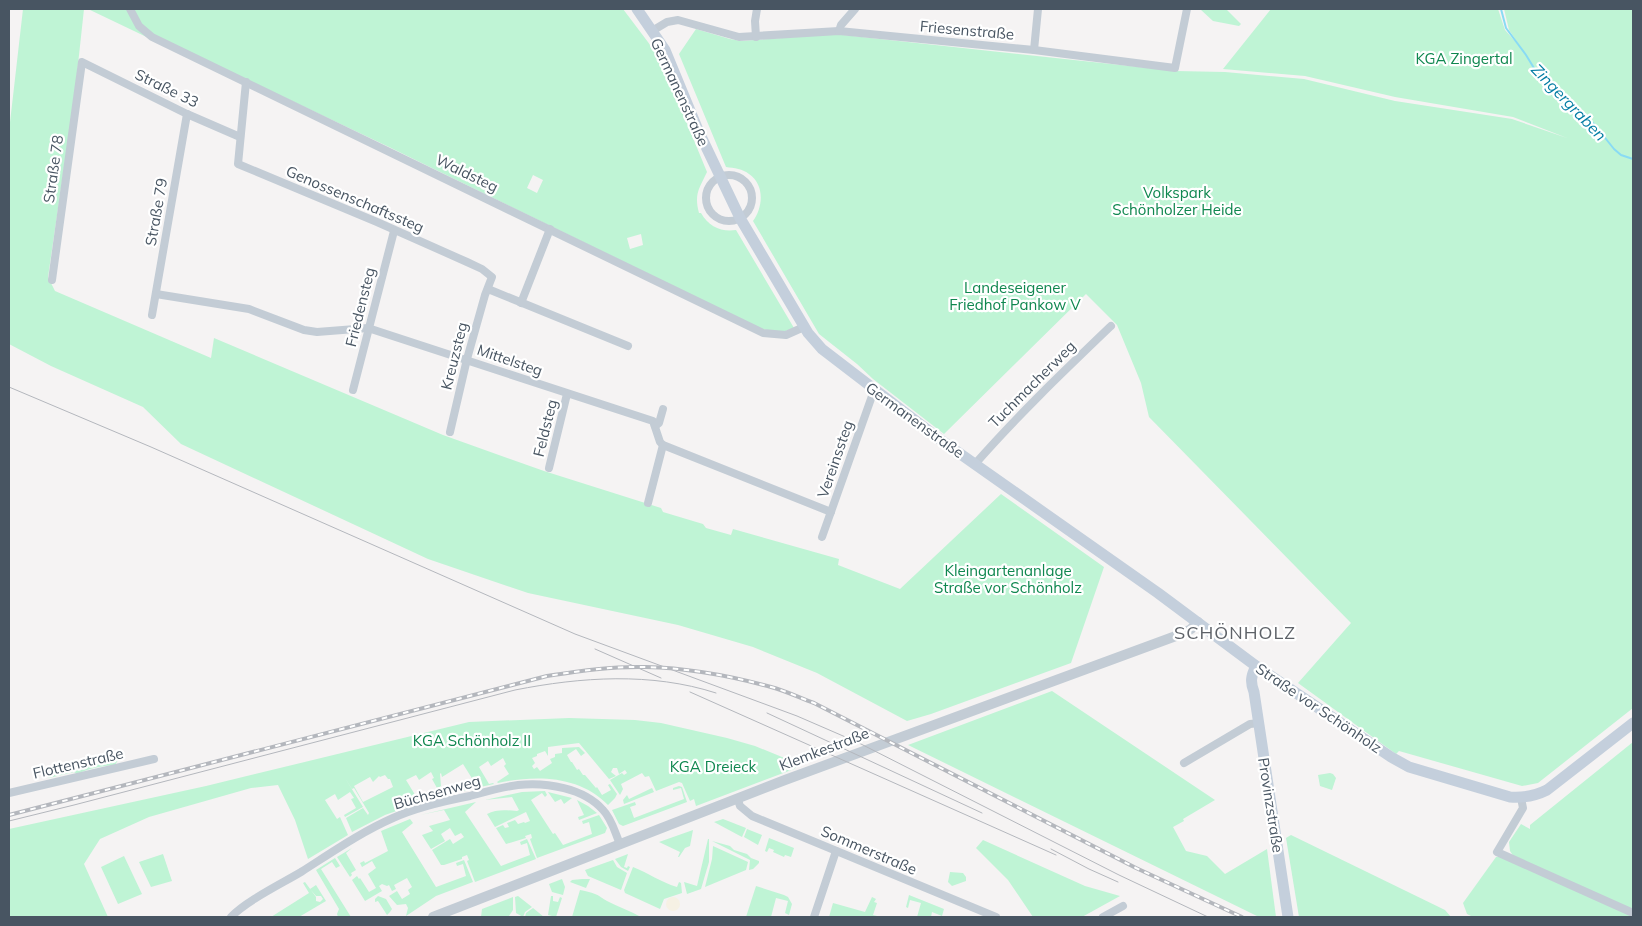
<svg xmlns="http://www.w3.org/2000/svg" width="1642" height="926" font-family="Mulish,sans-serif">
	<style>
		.green { fill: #bff4d5; fill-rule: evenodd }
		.sand { fill: #f6f1e4 }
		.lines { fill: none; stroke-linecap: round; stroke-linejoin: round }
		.stream { stroke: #89dbf4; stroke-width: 2 }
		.minor { stroke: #c3ccd5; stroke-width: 8 }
		.tertiary { stroke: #c3ccd5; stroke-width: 10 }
		.secondary { stroke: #c4cfdc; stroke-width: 11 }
		.tram { stroke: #b4b7bd; stroke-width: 1 }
		.rail-casing { stroke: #b4b7bd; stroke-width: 4 }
		.rail { stroke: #fff; stroke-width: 2; stroke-dasharray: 5.5; stroke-linecap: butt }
		.labels { text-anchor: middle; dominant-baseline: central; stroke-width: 4.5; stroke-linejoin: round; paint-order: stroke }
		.street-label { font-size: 15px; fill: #485562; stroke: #fff }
		.park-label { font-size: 15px; fill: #0f874f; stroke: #fff }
		.water-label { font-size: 16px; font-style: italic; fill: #037da4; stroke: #fff }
		.quarter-label { font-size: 18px; letter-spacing: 1px; fill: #5e6268; stroke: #fff }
	</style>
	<rect width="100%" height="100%" fill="#f5f3f3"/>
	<!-- green -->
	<g class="green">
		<polygon points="23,9 84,9 75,92 48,277 55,291 211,358 214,338 443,435 544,471 661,508 663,512 703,524 706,528 731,535 733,529 839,559 838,565 900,589 1001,494 1104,567 1071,663 931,714 907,721 817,673 753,647 678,625 528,593 428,559 181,444 143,407 51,366 9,344 9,131"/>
		<path d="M88,9H623L660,58L707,172C699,189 694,194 699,213H701C709,227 721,232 736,230L794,328L783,332L761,329L389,147L174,45L157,42ZM533,175L543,180L537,193L527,188ZM641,234L643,245L630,249L627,238Z"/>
		<polygon points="1200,9 1226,9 1241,24 1239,26 1213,21"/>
		<path d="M1271,9H1498L1505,30L1522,49L1509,30L1504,9H1633V708L1538,783L1522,786L1399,751L1396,754L1298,683L1351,623L1149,417L1141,383L1117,325L1086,294L944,434L873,379L857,364L819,334L753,221C763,207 765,185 749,174C743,169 734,168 726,167L679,54L696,29L730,39L741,41L834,34L1176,71L1225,72L1304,79L1395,101L1512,119L1567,138L1513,117L1395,97L1305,76L1223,69Z"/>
		<polygon points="1052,691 1215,800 1183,819 1184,821 1173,827 1186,851 1207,856 1225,874 1267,849 1276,917 1259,917 908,745"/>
		<path d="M569,718L635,720L661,723L727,738L755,746L799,764L794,769L696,806L694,799L690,801L682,783L679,782L656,791L649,776L645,777L642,773L621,784L623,789L620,795L610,780L622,773L624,775L627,773L625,770L619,774L617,768H613L611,772L616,776L609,779L579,743L548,747V756L545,751L537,754V756L532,758L535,763L532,766L534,769L537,767L540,771L552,763L550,759L555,757V754L562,753V748L579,747L585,753L581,756L576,749L567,755L571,762H572L577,770L579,769L583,775H585L596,788L597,787L602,795L611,790L608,785L610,784L617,794L615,798L608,805C579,775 535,775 498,783L497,782L509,774L504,766L506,764L503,758L491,766L488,761L479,767L489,784L493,783L494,784L449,794L450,788L452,792L473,780L463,764L442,777L441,773L440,774L441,786L425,796L437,788L432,779L434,778L431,772L419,780L416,775L406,780L417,798L420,797L422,802L385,815L352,832L346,818L363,808L368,815L369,813L354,788L352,789L345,778L363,807L345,817L344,815L356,808L351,799L354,798L350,792L338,800L335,794L325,800L337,819L340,817L348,835L308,859L295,820L278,785L251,788L149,817L100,839L84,864L108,917H9V829L206,786L469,722ZM385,775L388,779H390L393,787L363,802L354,786L370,777L373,782L379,776L380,777Z"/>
		<polygon points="1633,742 1633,910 1514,857 1510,851 1509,842 1521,824 1530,829 1530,825"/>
		<path d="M118,760L115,765C101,766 90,768 77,774L74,772L49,778L46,776Z"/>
		<polygon points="1330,773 1333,774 1336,778 1332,790 1320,786 1318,775"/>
		<polygon points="679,786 682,787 687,802 623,826 619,824 612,810 635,802 636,805 630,807 634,818 684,799 681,788 673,790 673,788"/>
		<polygon points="442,788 444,796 426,801 425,797"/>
		<polygon points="652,788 654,792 624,804 623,800 627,795 629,799"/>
		<path d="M545,791L547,795L545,797L542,793L531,800L553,834L555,833L563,845L592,834L589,822L583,824L582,821L599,815L607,828L605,833L537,858L530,839L532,838L531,834L525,836L526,838L506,844L496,828L503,825L505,828L509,827L507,823L515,820L518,824L524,822L525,823L530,821L526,812L495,827L487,814C496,809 506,810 517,811L519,810L512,797L485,800L522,792Z"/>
		<polygon points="548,792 572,798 564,804 561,799 555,802"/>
		<polygon points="577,800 588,806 597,813 579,820 578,817 584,815"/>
		<polygon points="476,802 465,812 501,866 530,855 527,843 521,845 520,842 527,839 536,859 475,882 467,861 469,860 467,855 462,857 462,859 444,865 441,865 432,850 450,839 453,844 464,837 461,833 455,836 450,828 441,834 445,841 431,849 422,835 433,831 429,826 450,820 444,810 420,815"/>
		<polygon points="410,819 413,823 402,832 436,887 466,876 463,864 457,866 456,863 464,860 473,882 436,896 406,916 408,908 406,904 397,905 389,896 397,891 402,899 410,894 408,890 412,887 407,878 394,885 396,889 392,891 389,885 387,886 382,884 379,886 382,891 365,901 352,880 357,876 359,879 360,878 369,892 376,888 368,874 376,868 372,861 362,867 360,863 364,861 365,863 367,862 388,851 381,831"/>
		<polygon points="723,819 746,828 742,837 714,822"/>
		<polygon points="747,829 762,835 758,845 744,837"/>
		<polygon points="693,830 690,846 685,848 679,857 678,857 680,852 659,842"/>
		<polygon points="1291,835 1445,910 1451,917 1299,917 1286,838"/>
		<polygon points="769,838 794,848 791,857 785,855 784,857 773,852 774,850 769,848 767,852 765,851"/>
		<polygon points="708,839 709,839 709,862 701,889 687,894 684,882 697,886"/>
		<polygon points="983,840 1085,886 1120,896 1082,917 1033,917 1008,880 976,848"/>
		<polygon points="712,841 730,846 734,850 747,854 751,858 759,861 759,863 753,869 749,870 750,860"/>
		<polygon points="713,846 748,862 746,870 705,887 712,859"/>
		<polygon points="352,848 346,853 356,870 351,873 352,875 350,877 337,857"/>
		<polygon points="163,854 172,881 151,887 139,862"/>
		<polygon points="628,854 624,867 627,868 628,866 630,867 628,871 621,867 615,859"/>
		<polygon points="124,856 142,894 118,904 101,867"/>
		<polygon points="1496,857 1503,857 1633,915 1633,917 1473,917 1467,914 1463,903"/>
		<polygon points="335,858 340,866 336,868 332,862 321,869 351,917 338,917 337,914 339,909 316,870"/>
		<polygon points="613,860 617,867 627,873 621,890 588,876 585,870"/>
		<path d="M633,867C649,873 660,882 677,887L679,882L681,883L682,893L664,899L660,909L625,893L624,890Z"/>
		<polygon points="950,872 963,873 966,877 966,881 952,886 948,882"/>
		<polygon points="562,879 565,887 563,895 552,892 549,884"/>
		<polygon points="582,879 590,879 586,888 570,882 572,880"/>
		<polygon points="305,882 316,897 316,901 320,902 323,899 321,896 316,896 310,889 316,885 326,901 299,917 271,917 309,893 303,883"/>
		<polygon points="756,886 784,895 788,897 792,904 789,915 785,913 788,901 776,898 771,917 746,917"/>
		<path d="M580,890C585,891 591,892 595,894C599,895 603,899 607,901C619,907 630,911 641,917H572Z"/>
		<polygon points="909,895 944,909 942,916 932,912 931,917 917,917 921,903 910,900 908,908 906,907"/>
		<polygon points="378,896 386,899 392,909 390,912 387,915 378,901 375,902 375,899"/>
		<polygon points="518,896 532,907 525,912 523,917 516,913 515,897"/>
		<polygon points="551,896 553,896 553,901 558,902 560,897 562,898 556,917 548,915"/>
		<polygon points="513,897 513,910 509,916 481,917 482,909"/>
		<polygon points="872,897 876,899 874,902 877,903 873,915 881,917 829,917 833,903 865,912"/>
		<polygon points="533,908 544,917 525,917 526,913"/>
	</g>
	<!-- sand -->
	<circle class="sand" cx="673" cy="904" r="7"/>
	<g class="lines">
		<!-- stream -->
		<polyline class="stream" points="1501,9 1506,28 1526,55 1537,73 1594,124 1614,149 1621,155 1633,159"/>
		<!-- minor -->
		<g class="minor">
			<polyline points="130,9 139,26 152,37 763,333 786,335 804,327"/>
			<polyline points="652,31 667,22 678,20 739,37 839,31 1034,50 1175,68 1187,9"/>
			<polyline points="839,31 841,25 855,9"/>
			<polyline points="756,37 755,21 757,9"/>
			<polyline points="1034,50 1038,9"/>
			<polyline points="246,82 238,164 377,222 467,262 482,269 492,277 485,295 467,359 450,432"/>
			<circle cx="729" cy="198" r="23"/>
			<polyline points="52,280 82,62 187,114 240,137"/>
			<polyline points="488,289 628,346"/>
			<polyline points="156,294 249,309 304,330 317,332 368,328 653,421 660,442 663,445 831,512"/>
			<polyline points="521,303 550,229"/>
			<polyline points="152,315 187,114"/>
			<polyline points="353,390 394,231"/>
			<polyline points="655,426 659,423 663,409"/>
			<path d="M975,464C1018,415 1064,371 1111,326"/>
			<polyline points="549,468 567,394"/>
			<polyline points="648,503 663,445"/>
			<polyline points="822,537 872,396 876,392"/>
			<polyline points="1184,763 1250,724 1259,723"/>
			<polyline points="9,793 154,759"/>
			<polyline points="1521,798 1523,808 1497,852 1633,913"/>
			<polyline points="738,800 740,806 752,816 996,917"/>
			<path d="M231,917C246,901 281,884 301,872C331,853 361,832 393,818C417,807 444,801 470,796C485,792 502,787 518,785C546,782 584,788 603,810C612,819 615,833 620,844"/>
			<polyline points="814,917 836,851"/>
			<polyline points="1103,917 1123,906"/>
		</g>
		<!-- tertiary -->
		<polyline class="tertiary" points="433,917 785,780 1184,633 1191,629 1198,622"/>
		<!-- secondary -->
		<g class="secondary">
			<path d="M637,9L665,50L698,130L740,218L808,333L822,349L942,441L1158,593L1256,666L1391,757L1409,767L1510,797C1524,798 1535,796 1547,790L1633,723"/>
			<path d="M1256,666C1251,676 1250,682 1254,692L1288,917"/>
		</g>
		<!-- tram -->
		<g class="tram">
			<polyline points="9,387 151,447 575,634 797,716 857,742 1119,875 1208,917"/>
			<polyline points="595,649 661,678"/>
			<polyline points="690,692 1056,855"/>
			<polyline points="767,713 982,813"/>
			<path d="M9,821L74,805L515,690C581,677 651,672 716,693"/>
			<polyline points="1051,849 1089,869 1118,882"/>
		</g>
		<defs>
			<path id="rail" d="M9,815L547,676C580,671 613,666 646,667C688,668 731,676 771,687C786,691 800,698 814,703L1136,868L1242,917"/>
		</defs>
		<!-- rail casing -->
		<use href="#rail" class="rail-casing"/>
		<!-- rail -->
		<use href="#rail" class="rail"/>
	</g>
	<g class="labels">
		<!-- street labels -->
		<g class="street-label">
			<text transform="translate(967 30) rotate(5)">Friesenstraße</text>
			<text transform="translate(167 88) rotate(26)">Straße 33</text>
			<text transform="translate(680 92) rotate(65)">Germanenstraße</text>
			<text transform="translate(53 169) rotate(-82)">Straße 78</text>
			<text transform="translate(467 173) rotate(26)">Waldsteg</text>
			<text transform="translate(355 199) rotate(23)">Genossenschaftssteg</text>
			<text transform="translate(156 212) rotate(-80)">Straße 79</text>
			<text transform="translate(360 307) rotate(-76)">Friedensteg</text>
			<text transform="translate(454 356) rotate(-76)">Kreuzsteg</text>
			<text transform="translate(510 360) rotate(19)">Mittelsteg</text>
			<text transform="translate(1032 384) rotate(-45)">Tuchmacherweg</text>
			<text transform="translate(915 420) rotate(36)">Germanenstraße</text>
			<text transform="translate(545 428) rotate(-76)">Feldsteg</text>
			<text transform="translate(835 459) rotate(-71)">Vereinssteg</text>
			<text transform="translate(1319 708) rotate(34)">Straße vor Schönholz</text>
			<text transform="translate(824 749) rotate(-21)">Klemkestraße</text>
			<text transform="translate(78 763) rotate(-13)">Flottenstraße</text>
			<text transform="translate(437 792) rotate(-16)">Büchsenweg</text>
			<text transform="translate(1271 805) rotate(81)">Provinzstraße</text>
			<text transform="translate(869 850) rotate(23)">Sommerstraße</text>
		</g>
		<!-- park labels -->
		<g class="park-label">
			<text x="1464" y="58">KGA Zingertal</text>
			<text x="1177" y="192">Volkspark<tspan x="1177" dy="17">Schönholzer Heide</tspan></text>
			<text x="1015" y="287">Landeseigener<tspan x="1015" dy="17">Friedhof Pankow V</tspan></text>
			<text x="1008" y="570">Kleingartenanlage<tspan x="1008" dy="17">Straße vor Schönholz</tspan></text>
			<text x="472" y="740">KGA Schönholz II</text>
			<text x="713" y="766">KGA Dreieck</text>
		</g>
		<!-- water labels -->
		<g class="water-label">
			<text transform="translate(1569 102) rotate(46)">Zingergraben</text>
		</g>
		<!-- quarter labels -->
		<g class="quarter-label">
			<text x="1235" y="632">SCHÖNHOLZ</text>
		</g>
	</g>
	<!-- border -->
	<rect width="1642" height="926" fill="none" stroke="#485562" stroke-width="20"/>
</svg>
